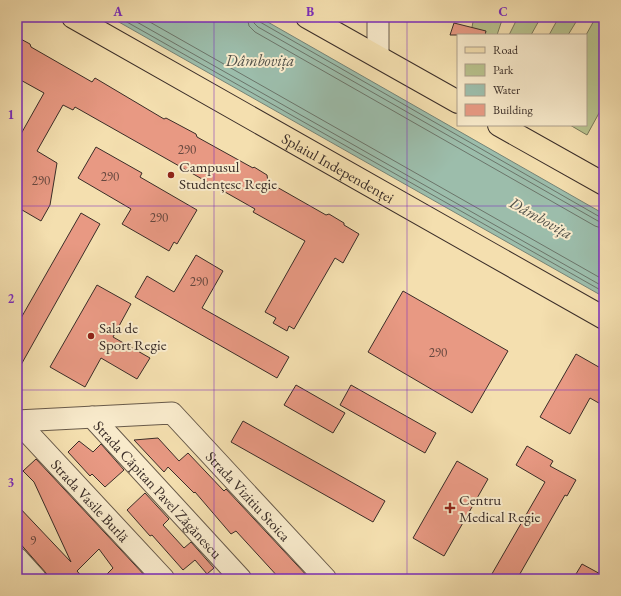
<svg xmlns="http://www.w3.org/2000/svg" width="621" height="596" font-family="'EB Garamond',serif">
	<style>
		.green { fill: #b8c28d; stroke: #79785a }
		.water { fill: #9cbdab; stroke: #758377 }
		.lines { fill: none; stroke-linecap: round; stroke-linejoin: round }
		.shore { stroke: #6b756a; stroke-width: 1 }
		.building { fill: #e89983; stroke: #3a2d28 }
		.minor-casing { stroke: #685a4a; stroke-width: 23 }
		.major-casing { stroke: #3a2d28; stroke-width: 24 }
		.minor { stroke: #f8eacb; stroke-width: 21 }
		.major { stroke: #f4dfaf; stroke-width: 22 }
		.grid { fill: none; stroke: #7b2cbf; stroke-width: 1; stroke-opacity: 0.55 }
		.poi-dot { fill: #8f2418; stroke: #f8eacb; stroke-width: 1.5 }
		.labels { text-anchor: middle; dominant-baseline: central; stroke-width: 4; stroke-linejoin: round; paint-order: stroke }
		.number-label { font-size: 13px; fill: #66483f }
		.poi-label { font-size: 15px; fill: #3a2d28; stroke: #f8eacb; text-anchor: start }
		.street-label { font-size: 15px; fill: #3a2d28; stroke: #f8eacb }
		.water-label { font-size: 16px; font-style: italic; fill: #525149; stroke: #f8eacb }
		.neatline { fill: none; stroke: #7b2cbf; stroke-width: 1.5 }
		.grid-label { font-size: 13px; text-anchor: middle; font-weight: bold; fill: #7b2cbf }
	</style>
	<rect width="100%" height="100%" fill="#f4dfaf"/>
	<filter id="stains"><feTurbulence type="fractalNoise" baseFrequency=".005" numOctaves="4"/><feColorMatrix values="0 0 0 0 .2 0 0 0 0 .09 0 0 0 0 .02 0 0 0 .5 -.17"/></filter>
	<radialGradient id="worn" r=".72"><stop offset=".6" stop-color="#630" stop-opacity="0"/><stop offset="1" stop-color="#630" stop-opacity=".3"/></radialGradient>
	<!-- green -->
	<g class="green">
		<polygon points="474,17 503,17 497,35 485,35 471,32"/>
		<polygon points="518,17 541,17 531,35 509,35"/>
		<polygon points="559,17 579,17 568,35 549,35"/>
		<polygon points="596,17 604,17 604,104 587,135 570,125 586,125 586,35"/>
	</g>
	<!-- water -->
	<polygon class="water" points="110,17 259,17 604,214 604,297"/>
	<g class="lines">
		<!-- shore -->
		<g class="shore">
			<polyline points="118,17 604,292"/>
			<polyline points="128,17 604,287"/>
			<polyline points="141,17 604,280"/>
			<polyline points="247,17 249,26 255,32 595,226 604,229"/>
			<polyline points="253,17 254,23 258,27 598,221 604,223"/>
			<polyline points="258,17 260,22 600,217 604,217"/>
		</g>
	</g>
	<!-- building -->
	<g class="building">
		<polygon points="454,23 486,31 485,35 450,35"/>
		<polygon points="17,37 30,44 31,47 92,82 95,78 164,119 166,118 196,134 197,137 253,168 254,167 267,175 268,182 326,215 329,214 344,223 344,225 359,234 343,263 335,258 294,329 289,326 287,331 273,323 276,318 265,312 305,241 253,212 255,209 75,107 73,110 63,105 37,151 57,163 50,205 41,221 17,207 17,141 44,93 17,78"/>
		<polygon points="96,147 142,173 140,177 197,210 177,244 174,242 169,251 122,224 131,209 78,178"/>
		<polygon points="81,213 100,224 17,372 17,325"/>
		<polygon points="196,255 223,271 202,308 289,357 277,378 135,297 147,276 174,292"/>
		<polygon points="97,285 131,304 113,337 150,358 137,379 101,358 85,387 50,367"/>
		<polygon points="403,291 508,351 472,413 368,352"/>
		<polygon points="576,354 604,370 604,406 590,398 570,434 540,417"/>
		<polygon points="296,385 345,413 333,433 284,405"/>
		<polygon points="351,385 436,433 425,453 340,405"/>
		<polygon points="243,421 385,501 373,522 231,442"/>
		<polygon points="158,438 179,461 188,453 224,491 226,489 310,579 280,579 236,531 231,534 195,492 194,493 168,467 164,472 134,440"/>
		<polygon points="79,441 93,452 101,444 124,470 105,487 92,474 90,476 68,452"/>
		<polygon points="527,446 553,461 550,466 576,480 567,496 565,495 517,579 489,579 545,482 516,465"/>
		<polygon points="36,459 148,579 102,579 113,568 99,549 77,571 84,579 52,579 46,573 17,540 17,505 71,562 34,482 23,471"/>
		<polygon points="457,461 488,479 444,556 413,538"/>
		<polygon points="145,493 169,519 163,525 184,548 191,542 214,568 207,574 195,560 183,570 152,535 150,536 127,510"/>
		<polygon points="582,564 604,576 604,579 573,579"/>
	</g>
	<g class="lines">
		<defs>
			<g id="minor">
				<polyline points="378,57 378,17"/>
				<path id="s1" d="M92,417L241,579"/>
				<path id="s2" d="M17,421L172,413L326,579"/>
				<path id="s3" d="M17,421L164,579"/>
				<polyline points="17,558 36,579"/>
			</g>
			<g id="major">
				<path id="s4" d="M73,17L604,318"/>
				<polyline points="307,17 458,102"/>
				<polyline points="499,125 604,184"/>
			</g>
		</defs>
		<!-- minor casing -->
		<use href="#minor" class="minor-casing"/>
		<!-- major casing -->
		<use href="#major" class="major-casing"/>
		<!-- minor -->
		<use href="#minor" class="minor"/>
		<!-- major -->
		<use href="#major" class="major"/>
	</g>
	<!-- grid -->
	<path class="grid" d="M214,17V579M407,17V579M17,206H604M17,390H604"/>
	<!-- markers -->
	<g class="poi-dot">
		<circle cx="171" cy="175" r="4"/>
		<circle cx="91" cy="336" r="4"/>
		<path d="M448 502h4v4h4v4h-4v4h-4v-4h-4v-4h4z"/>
	</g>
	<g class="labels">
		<!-- number labels -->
		<g class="number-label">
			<text x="187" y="149">290</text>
			<text x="110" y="176">290</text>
			<text x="41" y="180">290</text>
			<text x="159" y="217">290</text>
			<text x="199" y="281">290</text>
			<text x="438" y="352">290</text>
			<text x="33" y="540">9</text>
		</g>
		<!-- poi labels -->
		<g class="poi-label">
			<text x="179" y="166">Campusul<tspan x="179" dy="17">Studențesc Regie</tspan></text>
			<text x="99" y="327">Sala de<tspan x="99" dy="17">Sport Regie</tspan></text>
			<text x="459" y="499">Centru<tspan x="459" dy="17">Medical Regie</tspan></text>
		</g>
		<!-- street labels -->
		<g class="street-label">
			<text stroke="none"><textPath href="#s4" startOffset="305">Splaiul Independenței</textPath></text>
			<text stroke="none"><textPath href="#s1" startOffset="98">Strada Căpitan Pavel Zăgănescu</textPath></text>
			<text stroke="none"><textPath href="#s2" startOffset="268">Strada Vizitiu Stoica</textPath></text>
			<text stroke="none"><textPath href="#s3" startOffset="108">Strada Vasile Burlă</textPath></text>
		</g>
		<!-- water labels -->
		<g class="water-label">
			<text x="260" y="60">Dâmbovița</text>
			<text transform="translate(541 218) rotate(29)">Dâmbovița</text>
		</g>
	</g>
	<!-- margin -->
	<rect width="621" height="596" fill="none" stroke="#f4dfaf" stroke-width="44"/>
	<!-- legend -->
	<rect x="457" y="34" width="130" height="92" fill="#f8eacb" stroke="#ac9e8a"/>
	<rect x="465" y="47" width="20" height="6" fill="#f4dfaf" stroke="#ac9e8a"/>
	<text x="493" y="54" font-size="12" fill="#3a2d28">Road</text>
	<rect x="465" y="64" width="20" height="12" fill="#b8c28d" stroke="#ac9e8a"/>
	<text x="493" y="74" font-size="12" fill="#3a2d28">Park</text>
	<rect x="465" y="84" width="20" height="12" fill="#9cbdab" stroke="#ac9e8a"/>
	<text x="493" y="94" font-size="12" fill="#3a2d28">Water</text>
	<rect x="465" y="104" width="20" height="12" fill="#e89983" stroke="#ac9e8a"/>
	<text x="493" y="114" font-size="12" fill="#3a2d28">Building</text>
	<rect x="22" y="22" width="577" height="552" class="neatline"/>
	<g class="grid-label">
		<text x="118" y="16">A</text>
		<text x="310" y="16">B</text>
		<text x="503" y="16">C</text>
		<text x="11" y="119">1</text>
		<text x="11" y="303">2</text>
		<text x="11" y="487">3</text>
	</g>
	<rect width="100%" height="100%" filter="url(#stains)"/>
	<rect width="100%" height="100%" fill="url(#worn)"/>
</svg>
